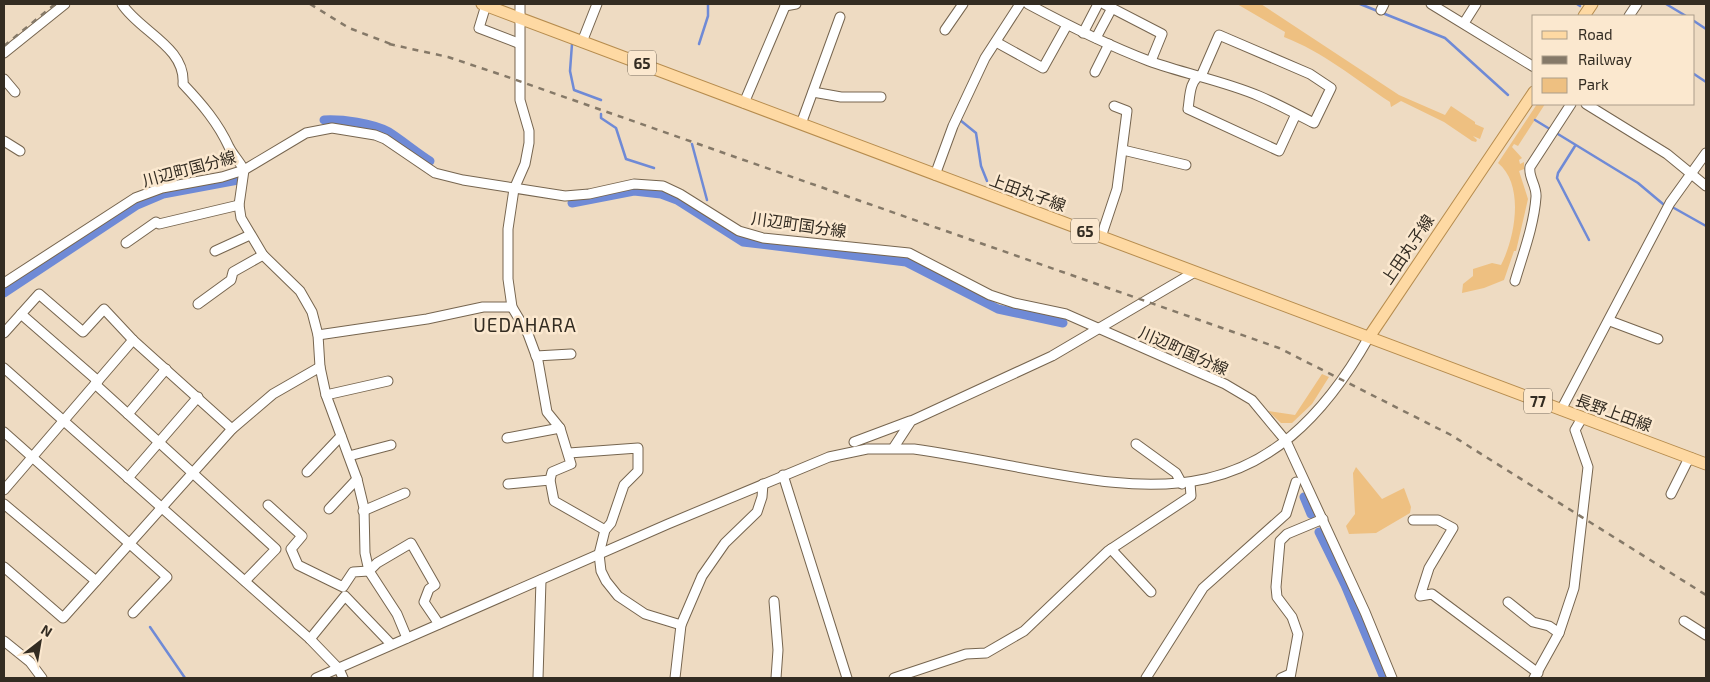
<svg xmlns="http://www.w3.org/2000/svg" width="1710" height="682" font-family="'Exo 2','Noto Sans JP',sans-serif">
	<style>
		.green { fill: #eec081 }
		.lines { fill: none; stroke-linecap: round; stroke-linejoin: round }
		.stream { stroke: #6f8ad6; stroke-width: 2.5 }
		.canal { stroke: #6f8ad6; stroke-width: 9 }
		.minor-casing { stroke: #76654f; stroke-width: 11 }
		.major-casing { stroke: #b68c4e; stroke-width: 13 }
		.minor { stroke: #fff; stroke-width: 9 }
		.major { stroke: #fed9a3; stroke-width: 11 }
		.rail { stroke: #857968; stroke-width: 2.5; stroke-dasharray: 6 6; stroke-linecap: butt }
		.labels { text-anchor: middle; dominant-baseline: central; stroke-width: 5; stroke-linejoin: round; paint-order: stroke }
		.shield { fill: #fbe8cf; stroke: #6f6456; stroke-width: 1 }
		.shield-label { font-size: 15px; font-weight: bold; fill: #332c22 }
		.street-label { font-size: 16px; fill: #332c22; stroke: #fbe8cf }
		.quarter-label { font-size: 19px; letter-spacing: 1px; fill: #332c22; stroke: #fbe8cf }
	</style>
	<rect width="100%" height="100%" fill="#eedbc2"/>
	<!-- green -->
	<g class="green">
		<path d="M1237,4H1261L1399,95L1445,115L1451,106L1475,122V124L1484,128L1480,139L1473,136L1477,140L1476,142L1472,141L1444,122L1401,101L1391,107L1390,102C1355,79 1323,52 1284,37L1285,32Z"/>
		<path d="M1537,104H1545L1518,146L1514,144L1512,147L1522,158L1519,160L1520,164L1524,162V169L1519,171L1528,199L1516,251H1514L1504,280L1484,288L1462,293L1463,284L1473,276V269L1492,263L1501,265C1515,238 1525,185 1498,163Z"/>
		<polygon points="1322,374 1329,377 1312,404 1292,423 1281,423 1268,411 1295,415"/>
		<polygon points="1356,467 1382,499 1404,488 1411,507 1410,513 1376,533 1349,534 1346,526 1355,514 1353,473"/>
	</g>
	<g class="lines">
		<!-- stream -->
		<g class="stream">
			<polyline points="1360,4 1445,38 1508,95"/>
			<polyline points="1577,4 1580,6"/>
			<polyline points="1666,4 1686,16"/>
			<polyline points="1694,21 1706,29"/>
			<polyline points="572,44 570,71 574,90 601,100"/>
			<polyline points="699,44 708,16 708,4"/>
			<polyline points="1694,74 1706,82"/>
			<polyline points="601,114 601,118 616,128 626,159 654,168"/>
			<polyline points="960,120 976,133 981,166 987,181"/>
			<polyline points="1535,120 1638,183 1663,204"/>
			<polyline points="692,144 707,200"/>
			<polyline points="1575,146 1558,173 1557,178 1589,240"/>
			<polyline points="1674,208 1706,226"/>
			<polyline points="698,215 699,212"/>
			<polyline points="150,627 185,678"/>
		</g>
		<!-- canal -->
		<g class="canal">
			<path d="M324,120C342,119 372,123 389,132C403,141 416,152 430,161"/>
			<polyline points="572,203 634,191 661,194 677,200 743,242 906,262 998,309 1063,323"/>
			<polyline points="4,293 137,205 163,194 238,180"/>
			<polyline points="1304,497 1311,514"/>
			<polyline points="1319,532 1345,585 1384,678"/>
		</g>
		<defs>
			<g id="minor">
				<path d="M122,4C139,31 186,47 183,84C202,104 218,123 229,147C233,155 240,162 244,170L239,205L241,218L263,255L300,291L312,312L318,335L320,367L326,395L357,479L364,508L365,553L369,571L397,614L407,638"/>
				<polyline points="520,4 520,100 529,131 529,143 525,164 514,189 508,229 508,279 512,307 528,334 538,361 547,412 560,428 571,464 552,472 550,480 554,501 605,530"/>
				<path d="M1028,4C1067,25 1107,45 1149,61C1185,74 1224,81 1259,96C1278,104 1296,114 1314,123L1331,88L1310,74L1219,35L1202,74C1189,80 1190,97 1188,109L1279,151L1296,114"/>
				<polyline points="1104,4 1162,34 1151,61"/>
				<polyline points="1431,4 1534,67"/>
				<polyline points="486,5 479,28 518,43"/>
				<polyline points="785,6 796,4"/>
				<polyline points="1381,10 1384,4"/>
				<polyline points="1629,16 1637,4"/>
				<polyline points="1464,23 1476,4"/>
				<polyline points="945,30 963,4"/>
				<polyline points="1083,33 1098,4"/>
				<polyline points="1096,38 1112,8"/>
				<polyline points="582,42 597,4"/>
				<polyline points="996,42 1043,68 1067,25"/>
				<polyline points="4,53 65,4"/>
				<polyline points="1095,72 1109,44"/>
				<polyline points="4,79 15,92"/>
				<polyline points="813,92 841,97 881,97"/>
				<polyline points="744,103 786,4"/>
				<polyline points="1586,104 1667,154 1706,186"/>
				<polyline points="801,124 840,17"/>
				<polyline points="4,141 20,151"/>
				<polyline points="1123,150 1186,165"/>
				<polyline points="935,175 953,126 985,58 1020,4"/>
				<polyline points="1101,237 1117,189 1127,111 1114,106"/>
				<polyline points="126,243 156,222 159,224 239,205"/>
				<polyline points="215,251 250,235"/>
				<path d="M1515,281C1523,254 1534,225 1536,197C1537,186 1528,177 1530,167L1571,104"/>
				<polyline points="4,283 135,198 162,188 222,177 244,170 306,133 332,128 375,135 385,139 435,173 463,180 565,196 589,194 634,184 663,186 680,194 739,231 763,238 909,253 990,295 1014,303 1066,314 1225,384 1252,400 1286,441 1365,612 1392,678"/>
				<polyline points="198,304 231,280 233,272 263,255"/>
				<polyline points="21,314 98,381"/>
				<polyline points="1610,321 1658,339"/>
				<polyline points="4,333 39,294 83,332 104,309 133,340 232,429"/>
				<polyline points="318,335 427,319 483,307 512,307"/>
				<polyline points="536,356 571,354"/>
				<polyline points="4,368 310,639 339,669 343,678"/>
				<polyline points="95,384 276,549 245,581"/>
				<polyline points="326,395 388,381"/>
				<polyline points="1561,410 1670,203 1706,153"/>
				<polyline points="128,414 166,369"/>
				<polyline points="4,432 167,577 133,613"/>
				<polyline points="507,438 560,428"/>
				<polyline points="854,442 910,421"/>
				<polyline points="1136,444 1176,473 1182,484"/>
				<polyline points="894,447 911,421 1052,356 1193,273"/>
				<polyline points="569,453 638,448 638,471 624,485 611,523 605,530 599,554 601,571 606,581 618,596 645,614 681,625"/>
				<polyline points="349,456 391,445"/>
				<polyline points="307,472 341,436"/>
				<polyline points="783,475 847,678"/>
				<polyline points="128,478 198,397"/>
				<polyline points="508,484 550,480"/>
				<polyline points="4,490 133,340"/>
				<polyline points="1671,494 1687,462 1692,458"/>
				<polyline points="4,504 96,581"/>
				<polyline points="268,505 302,536 291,549 298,565 343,587 353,572 369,571 377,563 411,543 435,585 429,589 424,602 439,624"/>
				<polyline points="329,509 357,479"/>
				<polyline points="363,511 405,493"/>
				<polyline points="1413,520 1438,520 1453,528 1429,568 1420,596 1432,594 1538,673"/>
				<polyline points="1111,549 1151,592"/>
				<polyline points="4,567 63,618 232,429 273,394 320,367"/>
				<polyline points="774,601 778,650 776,678"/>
				<polyline points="1508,602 1533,622 1549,626 1559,633"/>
				<polyline points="1684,621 1706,635"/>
				<polyline points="310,639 345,596 391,644"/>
				<polyline points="4,641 30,662 42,678"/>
				<path d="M316,678L668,524L829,457L867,449H914C1111,477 1248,551 1369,337"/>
				<polyline points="538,678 541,580"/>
				<polyline points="675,678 681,625 702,576 725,543 757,512 762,497 763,484"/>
				<polyline points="894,678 966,654 986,653 1024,631 1108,551 1191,496 1190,483"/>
				<polyline points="1146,678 1203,588 1286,514 1296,482"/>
				<polyline points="1281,678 1290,674"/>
				<polyline points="1290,678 1298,634 1292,617 1277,597 1276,587 1280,541 1287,534 1323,519"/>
				<polyline points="1534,678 1559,633 1574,588 1588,467 1575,430 1582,418"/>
			</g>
			<g id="major">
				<polyline points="482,4 1706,464"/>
				<polyline points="1584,16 1592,4"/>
				<polyline points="1369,337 1534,92"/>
			</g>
		</defs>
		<!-- minor casing -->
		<use href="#minor" class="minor-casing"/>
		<!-- major casing -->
		<use href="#major" class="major-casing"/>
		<!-- minor -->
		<use href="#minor" class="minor"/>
		<!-- major -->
		<use href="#major" class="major"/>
		<!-- rail -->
		<g class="rail">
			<polyline points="310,4 349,28 396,46"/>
			<polyline points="389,44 448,57 499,74 1279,348 1451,435 1706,595"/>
			<polyline points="4,46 55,4"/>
		</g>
	</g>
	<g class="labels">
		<!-- shield labels -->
		<g class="shield">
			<rect x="628" y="50.5" width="28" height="25" rx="4"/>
			<rect x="1071" y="218.5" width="28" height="25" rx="4"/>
			<rect x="1524" y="388.5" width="28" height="25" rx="4"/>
		</g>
		<g class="shield-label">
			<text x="642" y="63">65</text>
			<text x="1085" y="231">65</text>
			<text x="1538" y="401">77</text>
		</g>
		<!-- street labels -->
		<g class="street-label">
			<text transform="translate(189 168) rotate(-15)">川辺町国分線</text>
			<text transform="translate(1028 192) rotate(20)">上田丸子線</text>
			<text transform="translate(799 224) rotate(8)">川辺町国分線</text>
			<text transform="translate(1407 249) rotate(-56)">上田丸子線</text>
			<text transform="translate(1184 350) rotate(24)">川辺町国分線</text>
			<text transform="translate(1614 412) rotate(20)">長野上田線</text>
		</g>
		<!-- quarter labels -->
		<g class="quarter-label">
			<text x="525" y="324">UEDAHARA</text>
		</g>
	</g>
	<!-- border -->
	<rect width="1710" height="682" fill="none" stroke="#332c22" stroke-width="10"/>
	<!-- legend -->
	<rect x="1532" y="15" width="162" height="90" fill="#fbe8cf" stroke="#ab9d8a"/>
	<rect x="1542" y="31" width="25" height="8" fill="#fed9a3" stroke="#ab9d8a"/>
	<text x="1578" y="40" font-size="15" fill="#332c22">Road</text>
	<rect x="1542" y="56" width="25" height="8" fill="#857968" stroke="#ab9d8a"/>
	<text x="1578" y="65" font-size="15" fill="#332c22">Railway</text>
	<rect x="1542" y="78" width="25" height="15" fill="#eec081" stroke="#ab9d8a"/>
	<text x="1578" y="90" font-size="15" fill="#332c22">Park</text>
	<!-- north arrow -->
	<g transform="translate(40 642) rotate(31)" stroke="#fbe8cf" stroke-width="4" paint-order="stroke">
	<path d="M0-4L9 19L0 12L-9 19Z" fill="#332c22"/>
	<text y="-8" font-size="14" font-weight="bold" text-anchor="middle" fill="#332c22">N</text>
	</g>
</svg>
